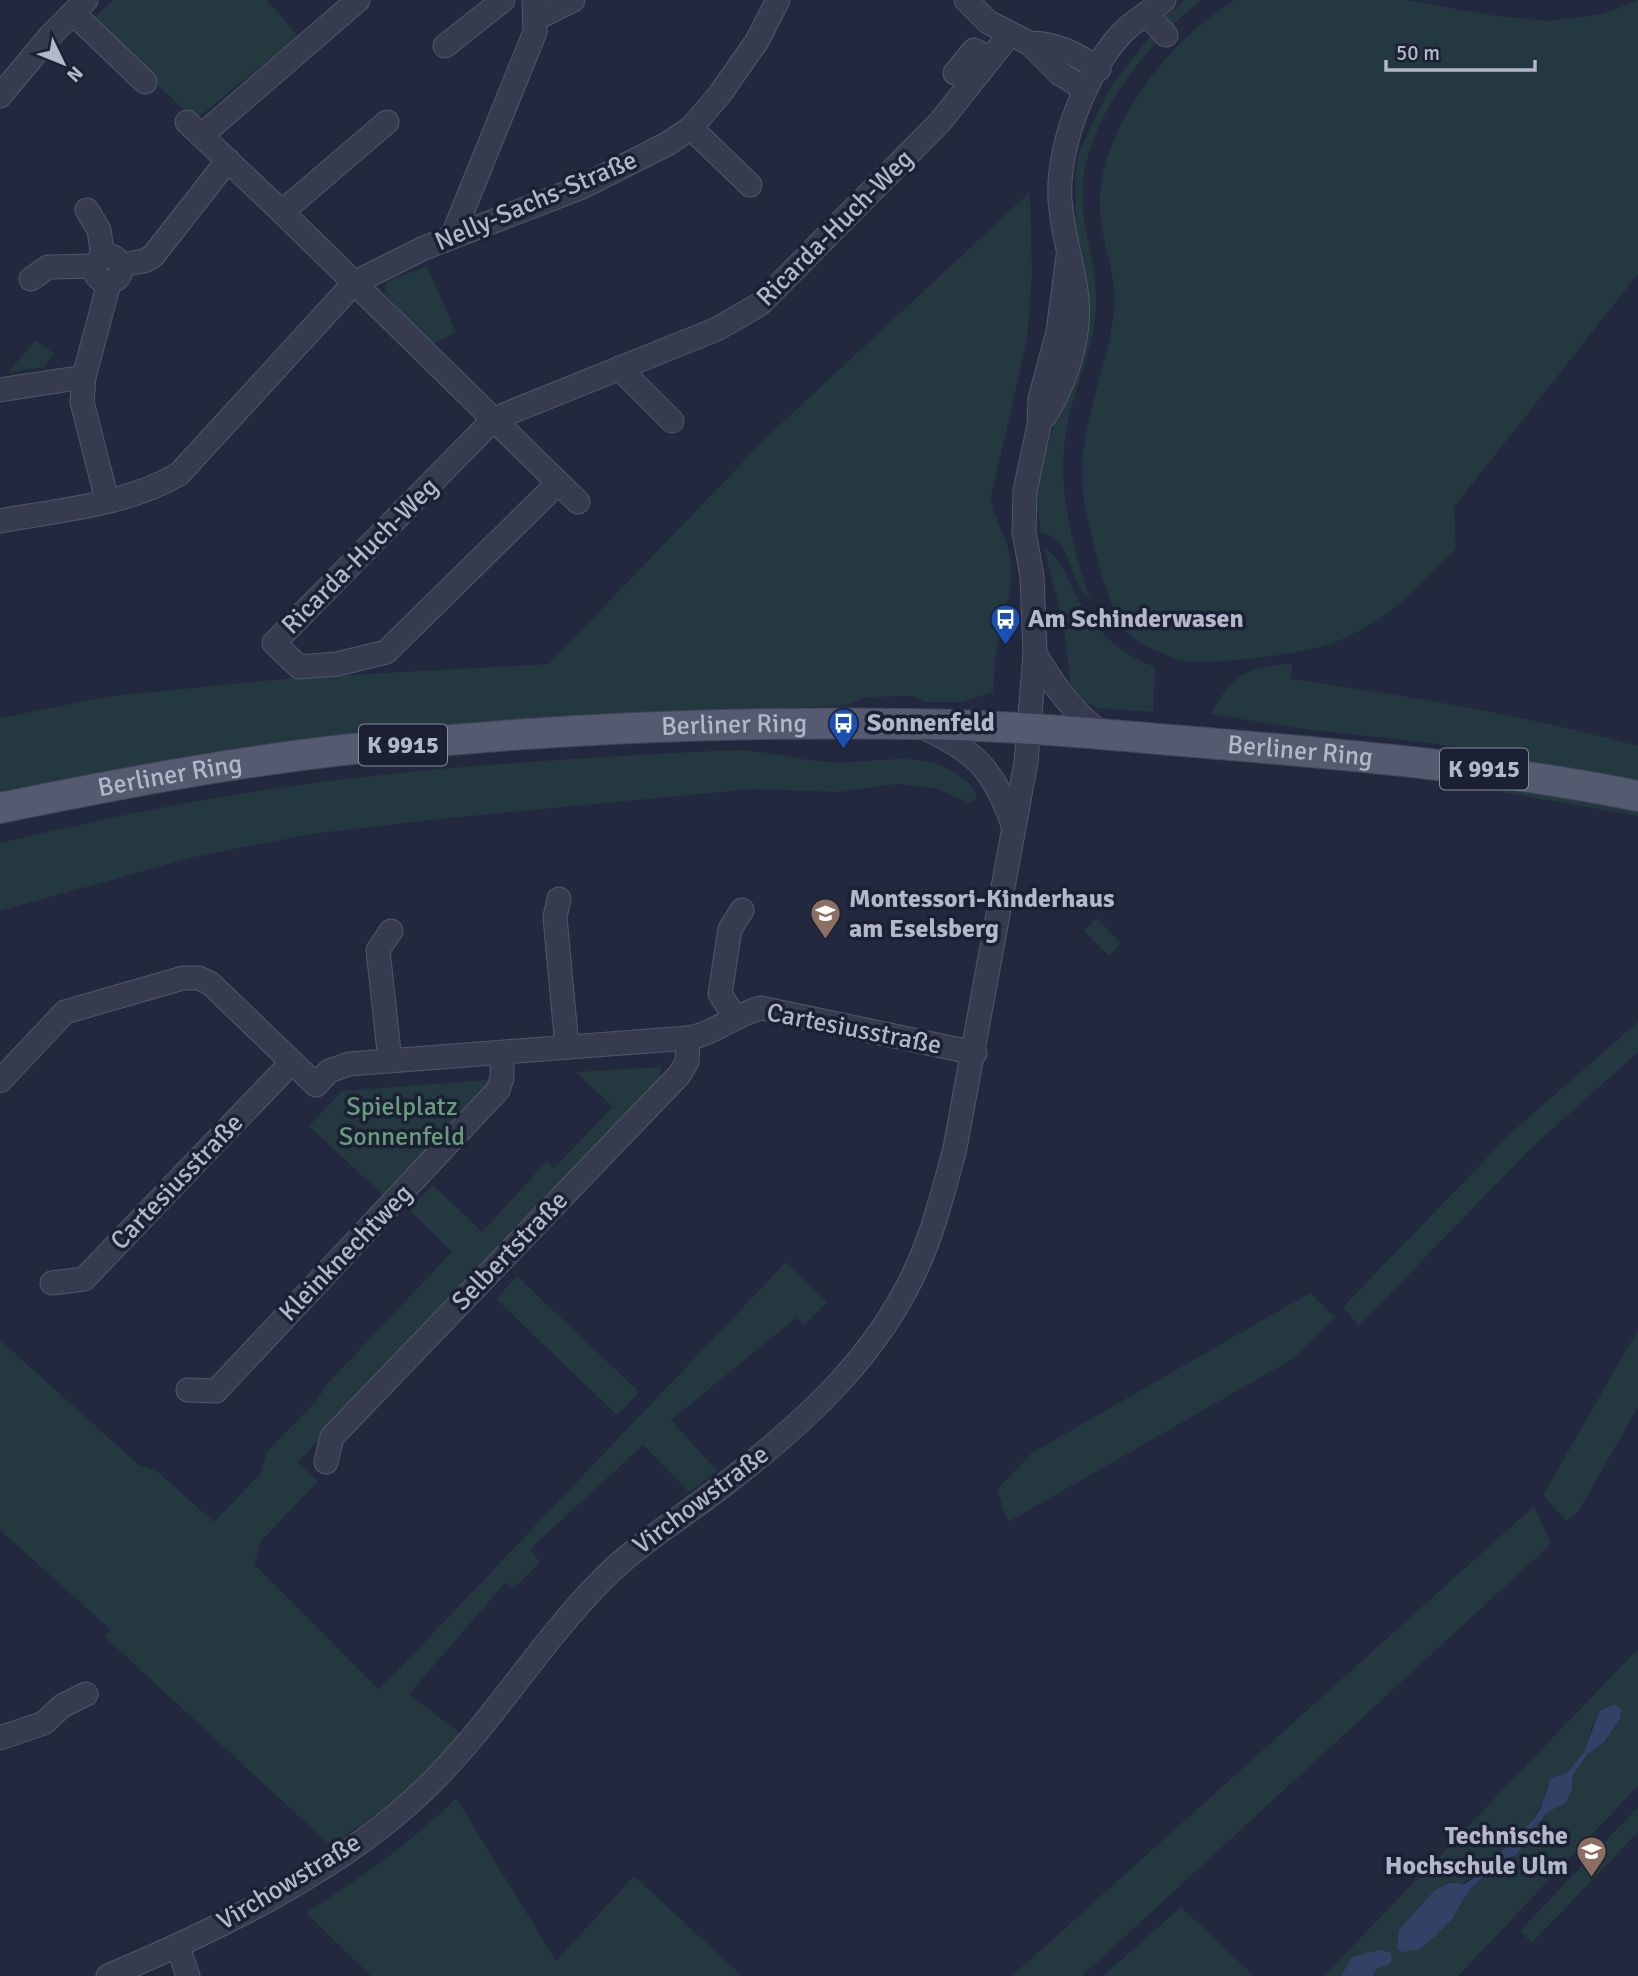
<svg xmlns="http://www.w3.org/2000/svg" width="1638" height="1976" font-family="Signika,sans-serif">
	<style>
		.green { fill: #24383f; fill-rule: evenodd }
		.water { fill: #344167 }
		.lines { fill: none; stroke-linecap: round; stroke-linejoin: round }
		.minor-casing { stroke: #515769; stroke-width: 25 }
		.major-casing { stroke: #3f4557; stroke-width: 32 }
		.minor { stroke: #363c4e; stroke-width: 23 }
		.major { stroke: #545a6f; stroke-width: 30 }
		.labels { text-anchor: middle; dominant-baseline: central; stroke-width: 7; stroke-linejoin: round; paint-order: stroke }
		.shield { fill: #1b2133; stroke: #858a9d; stroke-width: 2 }
		.shield-label { font-size: 24px; font-weight: bold; fill: #b2b7ca }
		.street-label { font-size: 26px; fill: #b2b7ca; stroke: #1b2133 }
		.poi-label { font-size: 26px; font-weight: bold; fill: #b2b7ca; stroke: #1b2133; text-anchor: start }
		.park-label { font-size: 26px; fill: #679c7c; stroke: #1b2133 }
	</style>
	<rect width="100%" height="100%" fill="#22293f"/>
	<!-- green -->
	<g class="green">
		<polygon points="113,0 267,0 298,36 195,120 90,22"/>
		<path d="M1185,0H1201C1145,45 1074,132 1083,209C1087,247 1100,281 1095,319C1090,358 1072,394 1066,432C1057,487 1072,548 1090,599C1066,580 1076,541 1041,532L1037,506L1039,474L1058,410L1076,235L1075,178L1079,152L1110,88L1164,18Z"/>
		<path d="M1235,0H1407L1489,15L1549,21L1604,14L1638,0V274L1454,507L1456,549C1431,573 1405,603 1376,621C1363,629 1347,637 1333,643C1303,654 1222,664 1190,661C1173,660 1134,643 1124,629C1108,608 1085,518 1083,490C1077,429 1107,373 1114,312C1118,276 1100,240 1100,207C1098,128 1171,38 1235,0Z"/>
		<path d="M1030,192L1032,274L1027,340L991,496C993,520 1009,539 1011,563C1013,594 1002,624 996,654C993,667 995,679 993,692L962,702H926L912,696L868,697L845,705L514,723L0,795V718L112,696L294,678L549,664L767,437Z"/>
		<polygon points="427,266 456,332 432,345 385,294 385,286 388,281"/>
		<polygon points="36,340 54,354 44,367 8,372"/>
		<path d="M1044,548C1064,560 1068,582 1079,601C1096,632 1122,655 1155,667L1153,712L1098,708L1081,700L1071,689L1064,625Z"/>
		<path d="M1292,663L1291,679C1408,696 1523,715 1638,746V781L1431,743L1296,728L1211,714C1234,671 1245,670 1292,663Z"/>
		<path d="M736,750C769,751 800,761 832,762C876,764 917,748 957,774C966,780 976,787 977,798L969,803L935,788L897,784L839,792L752,789L449,818L319,833L248,846L190,858L0,911V843C60,829 121,815 182,804C364,770 551,759 736,750Z"/>
		<polygon points="1418,777 1638,808 1638,816"/>
		<polygon points="1097,918 1121,943 1109,956 1084,931"/>
		<polygon points="1638,1022 1638,1052 1530,1149 1359,1326 1343,1307 1512,1132"/>
		<polygon points="661,1067 660,1077 298,1462 318,1481 261,1541 254,1564 379,1690 786,1262 827,1302 804,1325 796,1318 671,1420 717,1471 689,1492 643,1445 530,1549 540,1562 514,1588 505,1583 409,1694 461,1734 402,1795 331,1846 105,1637 111,1630 0,1530 0,1340 140,1466 158,1472 214,1522 260,1474 267,1452 317,1400 328,1383 452,1252 409,1210 433,1185 482,1232 547,1161 554,1168 613,1107 576,1072"/>
		<polygon points="489,1080 483,1090 383,1195 309,1126 342,1091"/>
		<polygon points="517,1276 639,1392 617,1415 496,1299"/>
		<polygon points="1310,1293 1335,1317 1296,1357 1008,1522 997,1489 1032,1453"/>
		<polygon points="1638,1330 1638,1407 1578,1512 1566,1521 1543,1495"/>
		<polygon points="1534,1506 1551,1544 1082,1976 1012,1976"/>
		<path d="M1638,1649V1786L1458,1976H1373L1377,1969L1390,1964L1379,1950L1352,1957L1341,1976H1324ZM1620,1719L1604,1742L1588,1754L1572,1776V1789L1546,1813L1511,1859L1497,1865L1470,1889L1452,1919L1419,1950L1399,1930L1424,1905L1482,1872L1532,1821L1544,1800L1547,1785L1567,1773L1583,1753L1594,1721Z"/>
		<path d="M456,1798L556,1961L634,1876L742,1976H371L306,1913C359,1879 411,1843 456,1798Z"/>
		<polygon points="1638,1807 1638,1832 1532,1943 1520,1931"/>
		<polygon points="1181,1907 1254,1976 1103,1976"/>
	</g>
	<!-- water -->
	<g class="water">
		<polygon points="1614,1704 1621,1709 1620,1719 1604,1742 1588,1754 1572,1776 1572,1789 1565,1803 1546,1813 1517,1854 1497,1865 1470,1889 1452,1919 1435,1936 1419,1950 1401,1952 1397,1948 1399,1930 1434,1891 1449,1883 1464,1884 1473,1879 1532,1821 1540,1810 1551,1778 1567,1773 1583,1753 1600,1711"/>
		<polygon points="1379,1950 1390,1952 1392,1957 1390,1964 1377,1969 1373,1976 1341,1976 1352,1957"/>
	</g>
	<g class="lines">
		<defs>
			<g id="minor">
				<polyline points="966,0 988,22 1029,43 1059,73 1085,89"/>
				<polyline points="73,13 145,82"/>
				<polyline points="1147,15 1166,35"/>
				<polyline points="537,18 573,0"/>
				<path d="M1029,43C1057,43 1076,54 1099,69"/>
				<polyline points="445,46 503,0"/>
				<polyline points="955,73 974,50 990,59"/>
				<polyline points="0,96 50,36 86,0"/>
				<polyline points="187,122 282,212"/>
				<polyline points="387,122 282,212 578,502"/>
				<polyline points="691,128 750,185"/>
				<polyline points="202,135 358,0"/>
				<polyline points="87,210 99,230 103,257"/>
				<polyline points="452,237 535,32 534,0"/>
				<circle cx="108" cy="269" r="13"/>
				<polyline points="121,265 144,261 153,256 228,160"/>
				<polyline points="31,279 48,267 95,266"/>
				<polyline points="619,368 672,421"/>
				<polyline points="0,390 84,377"/>
				<path d="M1045,416C1068,379 1084,327 1075,284C1070,255 1062,229 1060,200C1057,146 1086,72 1122,33C1134,20 1151,12 1164,0"/>
				<polyline points="558,483 386,652 337,664 299,667 274,643 494,419 717,329 760,304 940,122 1010,34"/>
				<polyline points="107,500 82,402 84,377 109,283"/>
				<path d="M0,521C59,510 127,505 179,474L354,283L424,248L582,187L667,144L691,128L720,94L757,41L778,0"/>
				<path d="M1035,654C1055,687 1072,711 1102,734"/>
				<path d="M922,727C976,752 993,768 1013,825"/>
				<polyline points="559,899 555,917 567,1047"/>
				<polyline points="735,1017 720,994 730,929 742,910"/>
				<polyline points="390,1061 378,950 391,931"/>
				<polyline points="0,1081 65,1012 183,978 199,978 211,984 292,1062"/>
				<path d="M52,1283L84,1279L292,1062L316,1085L329,1071L349,1064L688,1038C717,1033 733,1015 761,1008L975,1053"/>
				<polyline points="188,1390 216,1391 498,1090 502,1078 502,1053"/>
				<polyline points="326,1462 332,1437 679,1075 687,1062 688,1038"/>
				<polyline points="0,1738 44,1723 62,1706 86,1694"/>
				<polyline points="178,1947 188,1976"/>
				<path d="M108,1976C217,1930 342,1870 428,1786C492,1723 538,1645 601,1581C637,1544 681,1518 721,1487C806,1422 886,1350 925,1248C938,1215 946,1182 955,1148L1026,762L1035,654L1032,576L1024,532L1025,491L1039,425L1040,399L1058,332L1068,256"/>
			</g>
			<g id="major">
				<path id="s1" d="M0,808C113,785 228,763 343,750C531,730 724,721 914,724C1016,725 1117,736 1219,744C1360,756 1499,768 1638,796"/>
			</g>
		</defs>
		<!-- minor casing -->
		<use href="#minor" class="minor-casing"/>
		<!-- major casing -->
		<use href="#major" class="major-casing"/>
		<!-- minor -->
		<use href="#minor" class="minor"/>
		<!-- major -->
		<use href="#major" class="major"/>
	</g>
	<!-- icons -->
	<defs>
		<symbol id="bus-pin" viewBox="-11 -11 22 30"><path d="M0 17L-7.5 6A9.5 9.5 0 1 1 7.5 6Z" fill="#1a4fb4" stroke="#1b2133"/><path d="M-5-6H5V4H4V6H2V4H-2V6H-4V4H-5ZM-3.5-4V0h7V-4ZM-3.5 1.2v1.5H-2V1.2ZM2 1.2v1.5H3.5V1.2Z" fill="#fff"/></symbol>
		<symbol id="school-pin" viewBox="-11 -11 22 30"><path d="M0 17L-7.5 6A9.5 9.5 0 1 1 7.5 6Z" fill="#8d6e63" stroke="#1b2133"/><path d="M0-5L7-2L0 1L-7-2ZM-4 1L0 2.5L4 1V4Q0 6-4 4Z" fill="#fff"/></symbol>
		<symbol id="university-pin" viewBox="-11 -11 22 30"><path d="M0 17L-7.5 6A9.5 9.5 0 1 1 7.5 6Z" fill="#8d6e63" stroke="#1b2133"/><path d="M0-5L7-2L0 1L-7-2ZM-4 1L0 2.5L4 1V4Q0 6-4 4Z" fill="#fff"/></symbol>
	</defs>
	<g fill-rule="evenodd">
		<use href="#bus-pin" x="988" y="602" width="35" height="47"/>
		<use href="#bus-pin" x="826" y="706" width="35" height="47"/>
		<use href="#school-pin" x="808" y="896" width="35" height="47"/>
		<use href="#university-pin" x="1574" y="1834" width="35" height="47"/>
	</g>
	<g class="labels">
		<!-- shield labels -->
		<g class="shield">
			<rect x="359" y="724.5" width="88" height="41" rx="5"/>
			<rect x="1440" y="748.5" width="88" height="41" rx="5"/>
		</g>
		<g class="shield-label">
			<text x="403" y="745">K 9915</text>
			<text x="1484" y="769">K 9915</text>
		</g>
		<!-- street labels -->
		<g class="street-label">
			<text transform="translate(536 201) rotate(-23)">Nelly-Sachs-Straße</text>
			<text transform="translate(835 228) rotate(-45)">Ricarda-Huch-Weg</text>
			<text transform="translate(360 556) rotate(-45)">Ricarda-Huch-Weg</text>
			<text stroke="none"><textPath href="#s1" startOffset="740">Berliner Ring</textPath></text>
			<text stroke="none"><textPath href="#s1" startOffset="1307">Berliner Ring</textPath></text>
			<text stroke="none"><textPath href="#s1" startOffset="173">Berliner Ring</textPath></text>
			<text transform="translate(854 1029) rotate(11)">Cartesiusstraße</text>
			<text transform="translate(177 1182) rotate(-46)">Cartesiusstraße</text>
			<text transform="translate(510 1251) rotate(-46)">Selbertstraße</text>
			<text transform="translate(346 1253) rotate(-46)">Kleinknechtweg</text>
			<text transform="translate(701 1500) rotate(-37)">Virchowstraße</text>
			<text transform="translate(289 1882) rotate(-31)">Virchowstraße</text>
		</g>
		<!-- poi labels -->
		<g class="poi-label">
			<text x="1028" y="619">Am Schinderwasen</text>
			<text x="867" y="723">Sonnenfeld</text>
			<text x="849" y="899">Montessori-Kinderhaus<tspan x="849" dy="30">am Eselsberg</tspan></text>
			<text x="1568" y="1836" text-anchor="end">Technische<tspan x="1568" dy="30">Hochschule Ulm</tspan></text>
		</g>
		<!-- park labels -->
		<g class="park-label">
			<text x="402" y="1107">Spielplatz<tspan x="402" dy="30">Sonnenfeld</tspan></text>
		</g>
	</g>
	<!-- north arrow -->
	<g transform="translate(63 63) rotate(133)" stroke="#1b2133" stroke-width="5" paint-order="stroke">
	<path d="M0-5L12 26L0 18L-12 26Z" fill="#b2b7ca"/>
	<text y="-10" font-size="19" font-weight="bold" text-anchor="middle" fill="#b2b7ca">N</text>
	</g>
	<!-- scale -->
	<path d="M1386 60v10h149v-10" fill="none" stroke="#b2b7ca" stroke-width="3.5"/>
	<text x="1396" y="60" font-size="21" fill="#b2b7ca" stroke="#1b2133" stroke-width="5" paint-order="stroke">50 m</text>
</svg>
